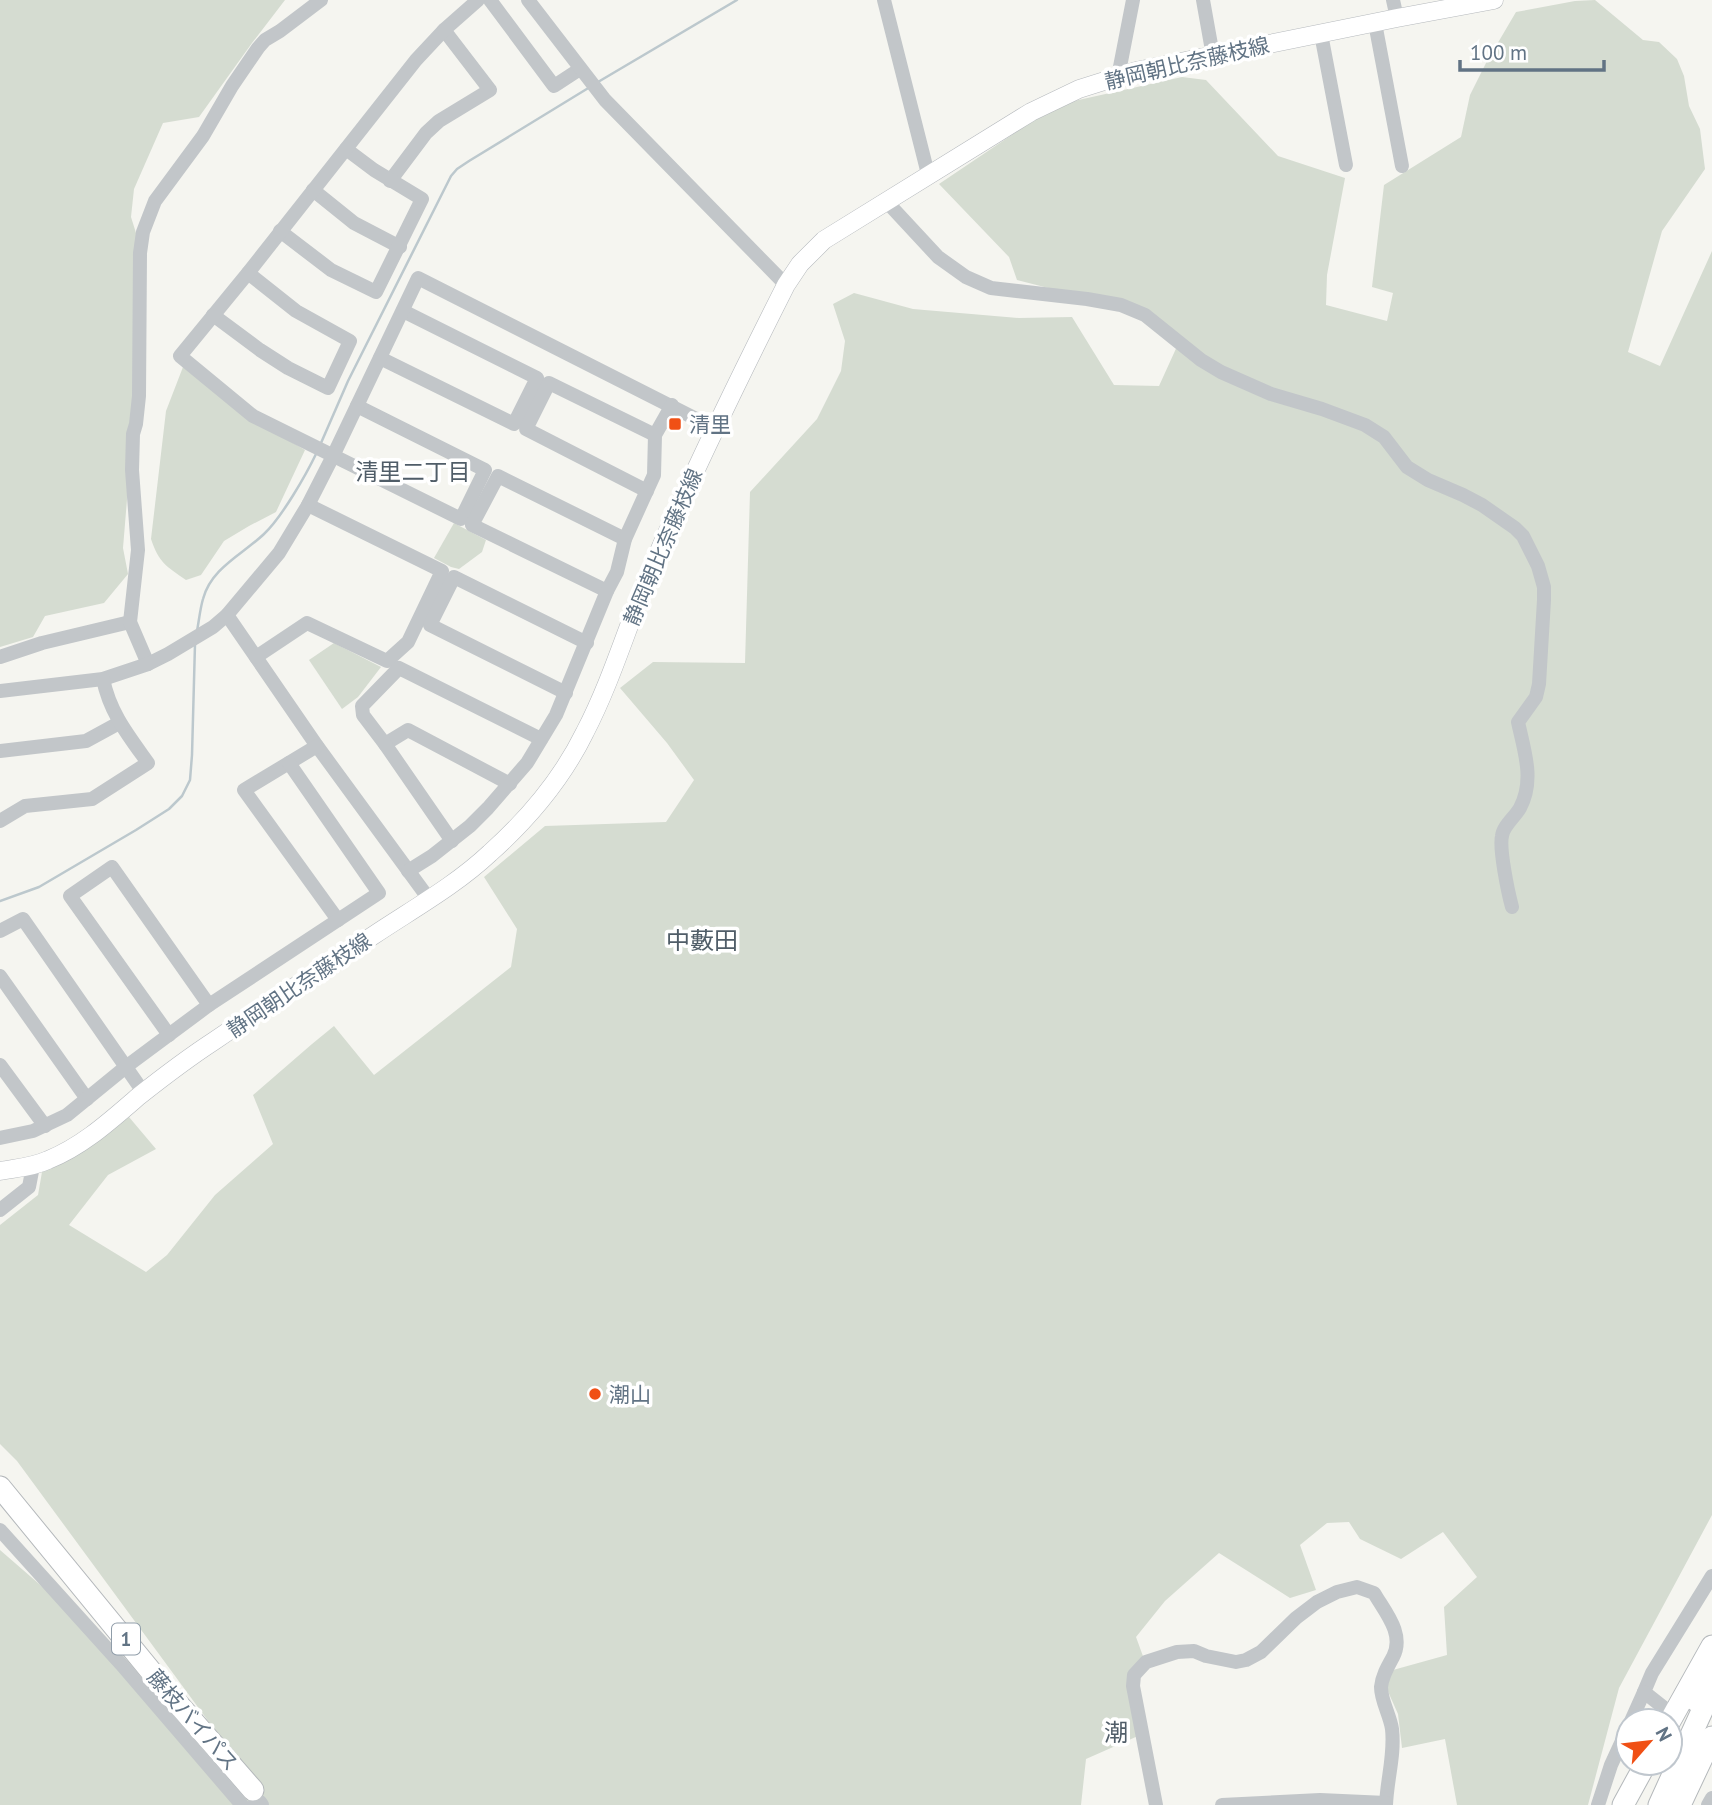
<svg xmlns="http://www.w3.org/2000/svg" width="1712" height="1805" font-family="'PT Sans','Noto Sans JP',sans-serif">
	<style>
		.green { fill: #d5dcd1 }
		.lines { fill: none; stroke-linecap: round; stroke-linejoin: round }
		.stream { stroke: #bcc8cd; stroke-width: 2.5 }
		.major-casing { stroke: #b5b9bd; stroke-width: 19 }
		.highway-casing { stroke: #b4b8bb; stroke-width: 23 }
		.minor { stroke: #c2c6c9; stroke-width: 14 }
		.major { stroke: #fff; stroke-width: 18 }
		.highway { stroke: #fff; stroke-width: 21 }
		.poi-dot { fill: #f05015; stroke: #fff; stroke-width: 2.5 }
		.labels { text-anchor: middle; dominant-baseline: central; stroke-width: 7; stroke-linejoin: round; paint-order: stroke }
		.shield { fill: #fff; stroke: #909da9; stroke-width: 2 }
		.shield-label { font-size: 19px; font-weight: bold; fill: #617384 }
		.street-label { font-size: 21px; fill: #617384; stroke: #fff }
		.poi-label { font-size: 21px; fill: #617384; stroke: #fff; text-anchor: start }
		.neighbourhood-label { font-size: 23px; fill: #505d68; stroke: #fff }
		.quarter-label { font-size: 24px; fill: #505d68; stroke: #fff }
	</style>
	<rect width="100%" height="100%" fill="#f5f5f0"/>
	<!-- green -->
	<g class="green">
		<polygon points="0,0 285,0 252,43 199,117 163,123 134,189 131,217 136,233 136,391 123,548 128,574 104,603 45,616 33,637 0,647"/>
		<polygon points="1595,0 1643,40 1659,42 1677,59 1684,76 1689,106 1700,129 1705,169 1662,231 1628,352 1660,366 1712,251 1712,1515 1619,1688 1588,1805 1457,1805 1445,1739 1402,1748 1398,1714 1386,1687 1393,1670 1447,1655 1444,1607 1477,1577 1443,1532 1401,1559 1360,1539 1349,1522 1327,1523 1300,1545 1316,1590 1290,1598 1219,1553 1165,1601 1136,1637 1144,1659 1134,1675 1138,1736 1086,1759 1081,1805 0,1805 0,1550 228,1748 17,1461 0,1444 0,1225 38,1195 42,1172 111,1131 129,1117 156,1149 108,1175 69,1225 146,1272 167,1255 215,1195 273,1144 253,1095 312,1044 334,1026 374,1075 511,967 517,929 484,877 545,826 666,822 694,780 667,743 620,688 653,662 745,663 750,492 817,419 841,371 845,341 833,304 854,293 913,309 1019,318 1072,317 1114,385 1159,386 1179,342 1148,317 1099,301 1017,280 1009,257 939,184 1056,105 1182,77 1206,80 1278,156 1345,178 1327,275 1326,305 1387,321 1393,293 1372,287 1384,185 1461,137 1470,95 1486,63 1516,12 1575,1"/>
		<path d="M183,367L251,418L305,450L276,512L249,526L224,541L201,575L186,580C166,566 159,563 151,539L166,411Z"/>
		<polygon points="454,523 486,540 482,552 459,569 451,567 434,558"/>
		<polygon points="334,643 381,667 358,697 342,709 309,660"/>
	</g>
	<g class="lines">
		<!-- stream -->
		<g class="stream">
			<polyline points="598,82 737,0"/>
			<polyline points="321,443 348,381 451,176 457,169 469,161 590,87"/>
			<path d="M197,631C199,621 200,609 203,599C211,568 243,554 264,534C282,517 306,475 317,452"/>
			<polyline points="0,901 39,887 136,830 169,809 182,796 190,780 192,755 195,644"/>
		</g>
		<defs>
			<path id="major" d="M0,1171C17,1168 33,1167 48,1160C83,1146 111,1120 139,1096C163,1077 188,1058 214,1041C267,1005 320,970 374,935C413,909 456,885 490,853C528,819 563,777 585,732C613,678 629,620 653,565C694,470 739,378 786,285L800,264L824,240L1031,112L1079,89L1136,71L1397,18L1494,0"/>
			<g id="highway">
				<polyline points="0,1487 172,1697 253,1790"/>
				<polyline points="1696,1701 1712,1666"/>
				<polyline points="1670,1721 1712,1646"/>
				<polyline points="1623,1805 1646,1763"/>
				<polyline points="1659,1805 1712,1689"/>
				<polyline points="1680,1805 1712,1737"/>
			</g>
		</defs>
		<!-- major casing -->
		<use href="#major" class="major-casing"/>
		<!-- highway casing -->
		<use href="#highway" class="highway-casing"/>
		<!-- minor -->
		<g class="minor">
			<polyline points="490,0 554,86 580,69"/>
			<polyline points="528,0 605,100 786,285"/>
			<polyline points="884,0 928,174"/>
			<polyline points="1203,0 1213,56"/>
			<polyline points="1393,0 1397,18"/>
			<polyline points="1375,23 1402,166"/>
			<polyline points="1321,34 1346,165"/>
			<polyline points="1118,77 1133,0"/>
			<polyline points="390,181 426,133 439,121 490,90 444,30"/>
			<polyline points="313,190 354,223 400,247"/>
			<path d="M886,201L938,257L966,277L991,288L1087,299L1121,305L1145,315L1201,360L1221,372L1271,394L1322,409L1365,425L1384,437L1407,467L1428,480L1463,495L1482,505L1515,528L1523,536L1538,566L1544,587V600L1539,684L1536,697L1518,722C1524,750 1535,780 1520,808C1515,817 1503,826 1502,836C1499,849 1508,892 1512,907"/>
			<polyline points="280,231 331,270 376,292 422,199 374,170 346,149"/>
			<polyline points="213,315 260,350 288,368 328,388 350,341 296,311 248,273"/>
			<polyline points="380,358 514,424 537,378 403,311"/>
			<polyline points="357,406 485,470 461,519 253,416 180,356 248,273 416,60 444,30 478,0"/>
			<polyline points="647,491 526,429 549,383 655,435"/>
			<polyline points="607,591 472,525 498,476 625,539"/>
			<polyline points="227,615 317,746 429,899"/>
			<polyline points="0,657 42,643 130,622"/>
			<polyline points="256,657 307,623 387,661 408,642 442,571 308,505"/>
			<polyline points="148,664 130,622 138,550 132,470 133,434 136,424 139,396 140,253 143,232 155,201 203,136 232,86 258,48 265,40 280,31 321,0"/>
			<polyline points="0,691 103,679 148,664 168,654 213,627 227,615 279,553 308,505 333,456 418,278 714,428"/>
			<polyline points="566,693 430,625 454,577 587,643"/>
			<polyline points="385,744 408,730 510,784"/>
			<polyline points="317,746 244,790 338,920"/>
			<polyline points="0,751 86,741 119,723"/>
			<path d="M0,821L25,806L92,799L148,763C128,735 110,713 103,679"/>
			<polyline points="452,841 385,744 363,715 362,706 399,668 541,739"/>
			<polyline points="408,871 432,856 470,826 488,808 527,763 556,715 607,591 617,572 625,539 654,475 655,435 672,405"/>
			<polyline points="0,931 23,919 144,1093"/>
			<polyline points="0,976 87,1099"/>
			<polyline points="169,1035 70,896 112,867 209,1005"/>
			<polyline points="0,1065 45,1126"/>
			<polyline points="0,1138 33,1131 67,1115 127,1066 209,1005 379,893 289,763"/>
			<polyline points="0,1210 29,1187 33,1166"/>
			<polyline points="0,1530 121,1664 242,1805"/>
			<polyline points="1663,1707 1644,1692 1652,1673 1712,1576"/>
			<polyline points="1631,1721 1644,1692"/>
			<polyline points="254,1805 260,1802 262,1805"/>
			<path d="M1156,1805L1133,1686L1134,1675L1146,1662L1177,1652L1194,1651L1206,1656L1236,1662L1246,1660L1261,1652L1296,1618L1317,1602L1337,1592L1357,1587L1374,1593C1385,1612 1405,1634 1393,1657C1388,1666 1382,1676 1381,1687C1381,1701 1390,1715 1392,1729C1395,1755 1387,1779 1386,1805"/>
			<polyline points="1222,1805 1320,1800 1386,1803"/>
			<polyline points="1598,1805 1611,1765 1628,1728"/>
			<polyline points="1708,1805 1712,1798"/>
		</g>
		<!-- major -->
		<use href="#major" class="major"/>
		<!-- highway -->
		<use href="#highway" class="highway"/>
	</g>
	<!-- markers -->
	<g class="poi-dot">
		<rect x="668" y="417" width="14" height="14" rx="3.5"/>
		<circle cx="595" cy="1394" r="7"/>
	</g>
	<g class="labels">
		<!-- shield labels -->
		<rect class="shield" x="112" y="1623.5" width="28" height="31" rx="5"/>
		<g class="shield-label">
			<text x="126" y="1639">1</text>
		</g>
		<!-- street labels -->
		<g class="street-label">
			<text transform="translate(1187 63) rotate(-13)">静岡朝比奈藤枝線</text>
			<text transform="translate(663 547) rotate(-67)">静岡朝比奈藤枝線</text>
			<text transform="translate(299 985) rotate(-34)">静岡朝比奈藤枝線</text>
			<text transform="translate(193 1720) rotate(49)">藤枝バイパス</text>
		</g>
		<!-- poi labels -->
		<g class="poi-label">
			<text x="689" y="424">清里</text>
			<text x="609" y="1394">潮山</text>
		</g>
		<!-- neighbourhood labels -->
		<g class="neighbourhood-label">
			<text x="413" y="471">清里二丁目</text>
		</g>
		<!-- quarter labels -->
		<g class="quarter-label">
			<text x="702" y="940">中藪田</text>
			<text x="1116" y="1732">潮</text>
		</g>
	</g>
	<!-- north arrow -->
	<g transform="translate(1649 1742) rotate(62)"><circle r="33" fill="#ffffff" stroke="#c0c7ce" stroke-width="2"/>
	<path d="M0-5L12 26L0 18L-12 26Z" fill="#f05015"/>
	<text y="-10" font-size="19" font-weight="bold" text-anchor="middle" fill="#617384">N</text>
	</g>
	<!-- scale -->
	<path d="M1460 60v10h144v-10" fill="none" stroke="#617384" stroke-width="3.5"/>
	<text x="1470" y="60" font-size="21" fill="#617384" stroke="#ffffff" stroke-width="5" paint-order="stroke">100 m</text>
</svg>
